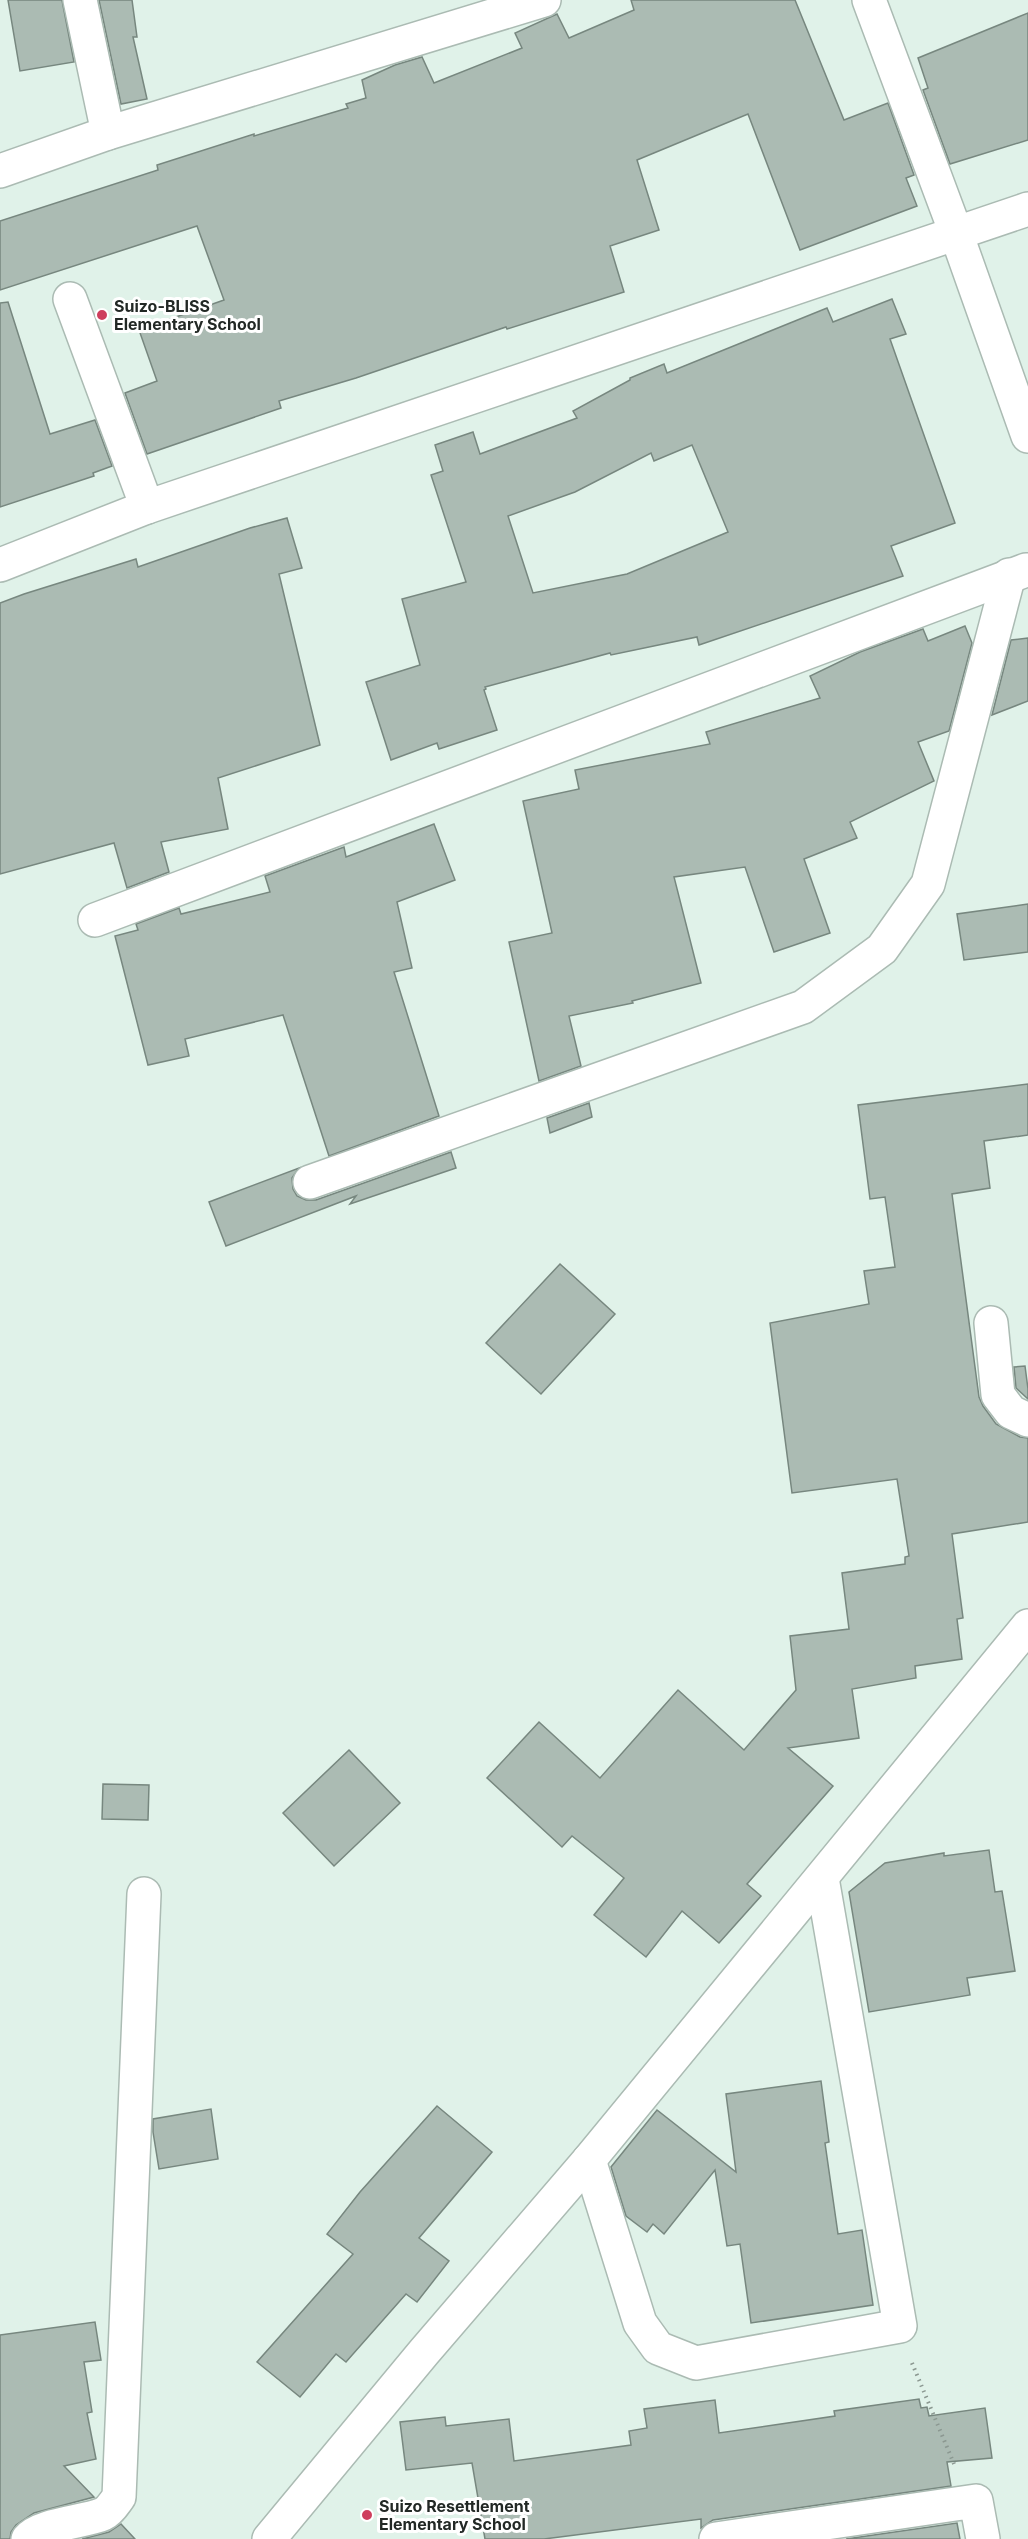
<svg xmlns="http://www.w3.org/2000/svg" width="1028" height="2539" font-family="Inter,sans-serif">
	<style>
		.building { fill: #abbbb3; stroke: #77877f; stroke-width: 1.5; fill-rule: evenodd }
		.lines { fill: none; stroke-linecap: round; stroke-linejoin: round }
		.minor-casing { stroke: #abbbb3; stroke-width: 36 }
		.path { stroke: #8b9891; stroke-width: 4; stroke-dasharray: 1.5 4.5; stroke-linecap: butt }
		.minor { stroke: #fff; stroke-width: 33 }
		.poi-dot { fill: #ce3e5d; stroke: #fff; stroke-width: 2 }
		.labels { text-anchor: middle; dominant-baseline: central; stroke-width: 6; stroke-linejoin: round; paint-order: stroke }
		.poi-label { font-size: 16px; font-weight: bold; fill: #222825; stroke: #fff; text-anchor: start }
	</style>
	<rect width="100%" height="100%" fill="#e0f2e9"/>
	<!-- building -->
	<g class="building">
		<polygon points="8,0 62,0 74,62 20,71"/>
		<polygon points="99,0 132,0 137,37 133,37 147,99 121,104"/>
		<polygon points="631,0 795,0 844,120 888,103 914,175 906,178 917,206 800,250 748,114 637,160 659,230 610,246 624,292 507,329 506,327 356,378 279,401 281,408 147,454 125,393 157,381 139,330 224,300 197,226 0,290 0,221 158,170 157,165 254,134 254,136 348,108 346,104 366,98 362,80 395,65 422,57 434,83 522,48 515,33 557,14 569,38 634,10"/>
		<polygon points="1028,13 1028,140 950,164 923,90 928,88 918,58"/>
		<path d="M892,299L906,334L890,339L955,523L891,546L903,576L699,645L697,637L611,655L610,653L485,687L486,689L484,690L497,730L439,749L437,743L391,760L366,682L420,665L402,599L466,582L431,475L443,471L435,445L473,432L480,454L577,418L573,411L630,380V378L664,364L667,373L827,308L833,322ZM692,445L728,532L627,574L533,593L508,516L575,492L651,453L654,461Z"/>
		<polygon points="8,302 50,434 95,420 112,466 93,473 94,476 0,507 0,303"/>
		<polygon points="287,518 302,568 279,574 320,745 218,778 228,829 161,842 169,872 127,888 114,843 0,874 0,603 24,594 136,559 138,567 250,528"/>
		<polygon points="965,626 972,643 949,731 918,742 934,781 850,822 857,838 804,859 830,933 774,952 745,867 674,877 701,983 632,1001 633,1003 569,1016 581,1066 539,1081 509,942 552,933 523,801 579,789 575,770 710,744 706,732 820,698 810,676 860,652 923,629 928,641"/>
		<polygon points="1028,638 1028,701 992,715 1011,640"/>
		<polygon points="434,824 455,880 397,902 412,968 394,972 439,1116 329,1156 283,1015 185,1039 189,1056 148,1065 115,936 138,930 136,924 179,908 181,914 270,892 265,876 344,847 346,857"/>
		<polygon points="1028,904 1028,952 964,960 957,914"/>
		<polygon points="1028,1084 1028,1135 984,1141 990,1188 952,1194 979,1397 983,1406 996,1424 1020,1437 1028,1438 1028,1522 952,1534 963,1618 957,1619 962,1659 915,1666 916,1678 852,1689 859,1738 788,1748 833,1786 747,1884 761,1896 719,1943 682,1911 646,1957 594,1915 624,1878 572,1836 562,1847 487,1778 539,1722 600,1778 678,1690 744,1750 796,1690 790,1636 849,1629 842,1573 905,1564 905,1557 909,1556 897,1479 792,1493 770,1323 869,1304 864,1271 895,1267 885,1197 870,1199 858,1105"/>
		<polygon points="589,1103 592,1117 550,1133 547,1118"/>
		<polygon points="451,1152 456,1168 350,1204 356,1196 226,1246 209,1202 299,1168 292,1178 293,1189 297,1196 306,1200 316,1200"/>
		<polygon points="560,1264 615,1314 541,1394 486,1343"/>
		<polygon points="1025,1366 1028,1389 1028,1399 1016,1388 1014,1367"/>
		<polygon points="349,1750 400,1803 334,1866 283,1813"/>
		<polygon points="103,1784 149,1785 148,1820 102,1819"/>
		<polygon points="989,1850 995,1892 1002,1891 1015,1971 967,1978 970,1995 869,2012 849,1892 885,1863 944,1853 944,1856"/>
		<polygon points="821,2081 829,2142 825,2143 838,2234 862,2230 873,2305 751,2323 740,2244 727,2246 715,2170 664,2234 653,2224 647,2232 626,2216 611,2167 657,2110 736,2172 726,2094"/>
		<polygon points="437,2106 492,2152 419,2238 449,2261 417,2302 406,2294 346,2362 336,2354 300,2397 257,2362 353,2254 327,2234 360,2192"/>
		<polygon points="211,2109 218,2159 159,2169 153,2132 153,2119"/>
		<polygon points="95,2322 101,2360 84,2362 92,2412 87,2413 96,2459 64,2466 94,2497 34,2513 16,2525 11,2532 10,2539 0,2539 0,2335"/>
		<polygon points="919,2399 921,2408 927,2407 929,2416 985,2408 992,2458 947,2462 951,2486 713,2520 701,2528 701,2519 544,2539 485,2539 472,2463 406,2470 400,2422 445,2417 446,2426 509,2419 514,2461 631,2445 629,2431 647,2428 644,2409 715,2400 719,2433 835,2416 834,2411"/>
		<polygon points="957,2523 960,2539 846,2539"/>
		<polygon points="121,2524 135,2539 82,2539 109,2532"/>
	</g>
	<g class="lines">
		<defs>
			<g id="minor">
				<polyline points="80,0 108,133"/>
				<polyline points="869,0 956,233 1028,436"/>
				<polyline points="0,171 108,133 544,0"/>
				<polyline points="70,299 147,507"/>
				<polyline points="0,565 147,507 1028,209"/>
				<polyline points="95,920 1026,570"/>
				<polyline points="310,1182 803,1007 882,949 928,884 1009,575"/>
				<polyline points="991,1323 998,1395 1011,1412 1028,1420"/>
				<polyline points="589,2160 640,2323 658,2348 696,2363 900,2326 822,1878"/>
				<path d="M28,2539C40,2524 85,2522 103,2514C110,2511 115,2502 119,2497L144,1894"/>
				<polyline points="269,2539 424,2352 589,2160 1028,1626"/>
				<polyline points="716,2539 976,2501 983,2539"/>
			</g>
		</defs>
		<!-- minor casing -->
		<use href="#minor" class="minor-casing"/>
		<!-- path -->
		<polyline class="path" points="912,2363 954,2464"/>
		<!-- minor -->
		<use href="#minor" class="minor"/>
	</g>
	<!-- markers -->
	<g class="poi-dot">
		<circle cx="102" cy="315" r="6"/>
		<circle cx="367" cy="2515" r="6"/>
	</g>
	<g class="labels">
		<!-- poi labels -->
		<g class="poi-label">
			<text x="114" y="306">Suizo-BLISS<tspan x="114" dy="18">Elementary School</tspan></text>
			<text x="379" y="2506">Suizo Resettlement<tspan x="379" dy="18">Elementary School</tspan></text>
		</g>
	</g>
</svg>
